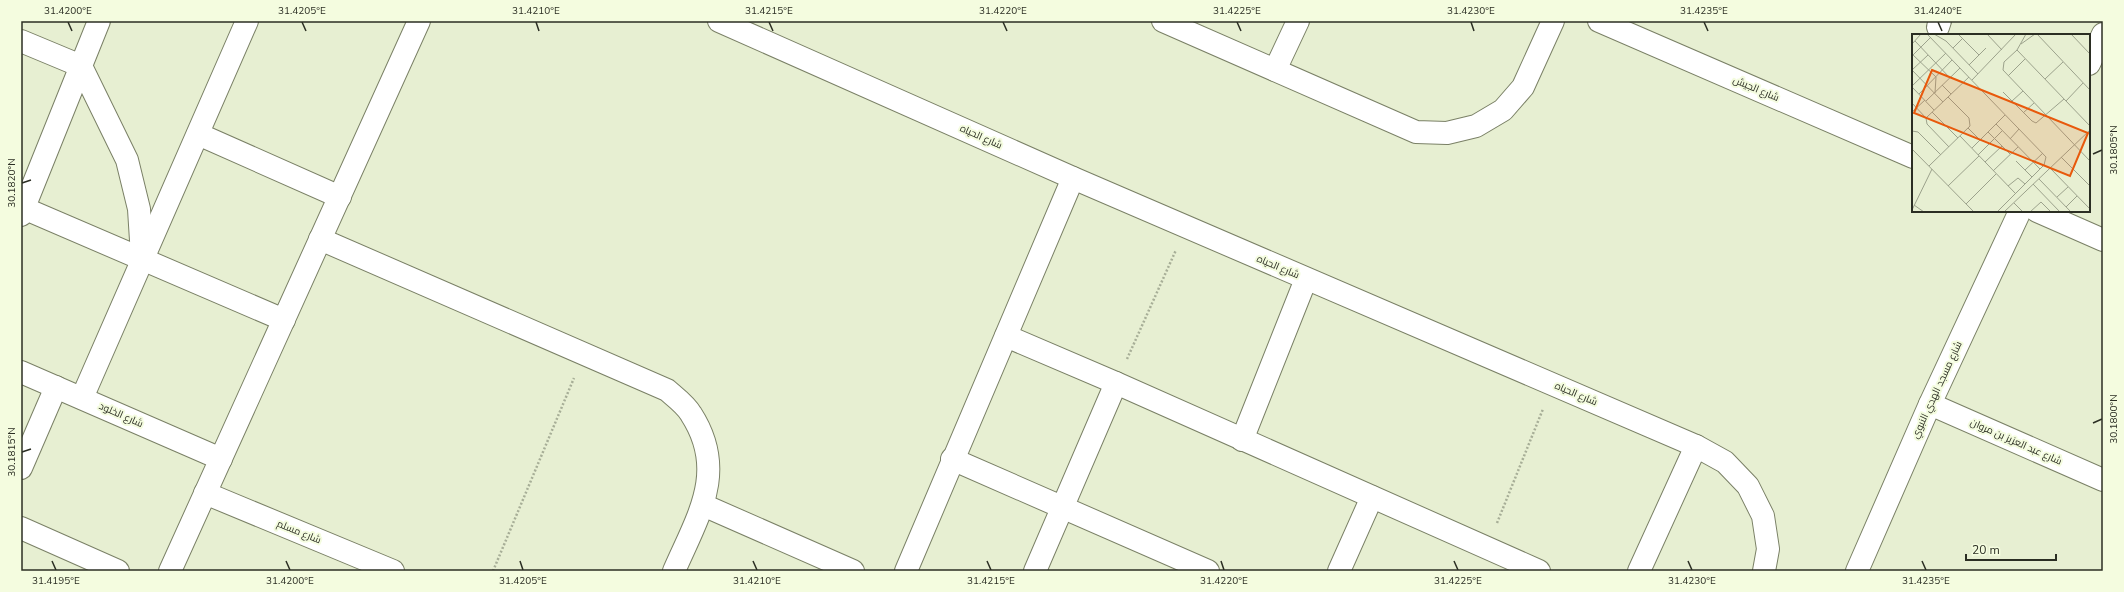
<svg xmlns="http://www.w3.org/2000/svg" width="2124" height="592" font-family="'Nunito Sans',Cairo,sans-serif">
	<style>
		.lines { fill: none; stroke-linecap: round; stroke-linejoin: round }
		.minor-casing { stroke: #7a8066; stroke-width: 24 }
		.path { stroke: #a7ae97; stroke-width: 2.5; stroke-dasharray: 2 2; stroke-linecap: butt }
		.minor { stroke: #fff; stroke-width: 22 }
		.ticks { fill: none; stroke: #2b2e23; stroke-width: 1.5 }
		.labels { text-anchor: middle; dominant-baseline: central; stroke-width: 4; stroke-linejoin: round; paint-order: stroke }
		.street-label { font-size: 10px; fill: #2b2e23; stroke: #f4fcdf }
		.inset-road { fill: none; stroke: #9ca28c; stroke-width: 1 }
		.view { fill: #e8590c; fill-opacity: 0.15; stroke: #e8590c; stroke-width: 2 }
		.inset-edge { fill: none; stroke: #2b2e23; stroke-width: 2 }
		.neatline { fill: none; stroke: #2b2e23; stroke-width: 1.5 }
		.ticks-label { font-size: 10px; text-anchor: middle; fill: #2b2e23 }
	</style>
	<rect width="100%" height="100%" fill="#e7efd2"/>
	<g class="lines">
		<defs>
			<g id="minor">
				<polyline points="719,21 1073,178 1696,446 1725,462 1748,486 1763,516 1768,549 1764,571"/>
				<polyline points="1163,21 1416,132 1447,133 1476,126 1503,110 1523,87 1553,21"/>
				<polyline points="1599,21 1913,157"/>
				<polyline points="1938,27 1940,21"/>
				<polyline points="21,41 81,66 127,160 139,209 142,256"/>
				<polyline points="2089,64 2103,34"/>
				<polyline points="1275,70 1298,21"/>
				<polyline points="198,134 340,197"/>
				<polyline points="21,207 284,320"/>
				<polyline points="2037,211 2103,240"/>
				<polyline points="21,215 99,21"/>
				<path d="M320,239L667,390C675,397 686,405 691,414C728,471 698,516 674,571"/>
				<polyline points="1006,336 1116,383 1539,571"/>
				<polyline points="21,372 221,459"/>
				<polyline points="82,398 247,21"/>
				<polyline points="1930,404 2103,480"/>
				<polyline points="1242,440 1306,279"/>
				<polyline points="952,459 1208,571"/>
				<polyline points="21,468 56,387"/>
				<polyline points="205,493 393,571"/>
				<polyline points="703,505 853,571"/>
				<polyline points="21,528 118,571"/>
				<polyline points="170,571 419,21"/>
				<polyline points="906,571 1073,178"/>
				<polyline points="1035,571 1116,383"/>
				<polyline points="1339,571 1372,497"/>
				<polyline points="1639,571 1696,446"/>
				<polyline points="1857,571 1930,404 2020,211"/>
			</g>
		</defs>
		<!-- minor casing -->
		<use href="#minor" class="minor-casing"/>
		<!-- path -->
		<g class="path">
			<polyline points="1127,359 1176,250"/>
			<polyline points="1497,523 1543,409"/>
			<polyline points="493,571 574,378"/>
		</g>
		<!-- minor -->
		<use href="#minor" class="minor"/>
	</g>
	<!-- ticks -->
	<path class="ticks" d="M68,22L72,31M302,22L306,31M536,22L539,31M769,22L773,31M1003,22L1007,31M1237,22L1241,31M1471,22L1474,31M1704,22L1708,31M1938,22L1942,31M2093,154L2102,150M22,183L31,180M2093,423L2102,419M22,452L31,449M52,561L56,570M286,561L290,570M520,561L523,570M753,561L757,570M987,561L991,570M1221,561L1224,570M1454,561L1458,570M1688,561L1692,570M1922,561L1926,570"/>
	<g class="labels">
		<!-- street labels -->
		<g class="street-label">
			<text transform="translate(1756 89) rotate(23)">شارع الجيش</text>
			<text transform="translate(981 137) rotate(24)">شارع الحياه</text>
			<text transform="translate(1278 267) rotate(23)">شارع الحياه</text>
			<text transform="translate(1937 390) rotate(-65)">شارع مسجد الهدي النبوي</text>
			<text transform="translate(1576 394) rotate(23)">شارع الحياه</text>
			<text transform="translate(121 415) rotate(24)">شارع الخلود</text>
			<text transform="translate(2016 442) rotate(24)">شارع عبد العزيز بن مروان</text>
			<text transform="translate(299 532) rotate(22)">شارع مسلم</text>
		</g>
	</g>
	<!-- overview -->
	<g transform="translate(1912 34)">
		<rect width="178" height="178" fill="#e7efd2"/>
		<path class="inset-road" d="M15,0L134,123L132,131L85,178M22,0L34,7L66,40M46,0L67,21M75,0L90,16M114,0L105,16L92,28L91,36L178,127M125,0L178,56M159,0L178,20M3,7L38,44M0,10L9,0M109,10L123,0M41,14L51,4M105,16L178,92M0,20L24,43L23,59M1,21L19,3M57,31L74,14M0,36L31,68M0,36L16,21M96,42L113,25M133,45L151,28M60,46L104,0M30,51L39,60M0,52L34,19M0,53L22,76M91,58L120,87L124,89L152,65M7,60L40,26M14,67L48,34M100,67L111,57M154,67L171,49M0,69L14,84M0,78L13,66M20,78L46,104M111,79L122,69M84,90L128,135M56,94L68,106M0,97L6,98L29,121M76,98L98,120M48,102L103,159M98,105L107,95M37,113L15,90L14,84L57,43M60,114L93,81M0,115L62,178M66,121L90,97M149,123L178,152M104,127L120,143M73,128L90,112M17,132L58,92L57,84L36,63M138,134L178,175M113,136L131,119M81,137L106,113M127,145L159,178M121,150L148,178M36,152L67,122M96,152L106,144L113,150M145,163L156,153M102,169L111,178M54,170L84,140M2,171L12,178M154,173L165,162M0,176L20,135M92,178L178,96M118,178L129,168L139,178"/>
		<path class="view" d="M20,36L176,99L158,142L2,79Z"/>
		<rect width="178" height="178" class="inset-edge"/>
	</g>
	<!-- border -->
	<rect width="2124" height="592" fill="none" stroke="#f4fcdf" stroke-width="44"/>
	<!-- scale -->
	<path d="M1966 554v6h90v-6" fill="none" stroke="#2b2e23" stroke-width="2"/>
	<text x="1972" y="554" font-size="12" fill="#2b2e23" stroke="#f4fcdf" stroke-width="3" paint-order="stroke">20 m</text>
	<rect x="22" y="22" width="2080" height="548" class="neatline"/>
	<g class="ticks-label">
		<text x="68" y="14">31.4200°E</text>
		<text x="302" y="14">31.4205°E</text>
		<text x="536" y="14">31.4210°E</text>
		<text x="769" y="14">31.4215°E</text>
		<text x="1003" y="14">31.4220°E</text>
		<text x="1237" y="14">31.4225°E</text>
		<text x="1471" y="14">31.4230°E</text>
		<text x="1704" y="14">31.4235°E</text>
		<text x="1938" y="14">31.4240°E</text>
		<text transform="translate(2113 150) rotate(-90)" y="4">30.1805°N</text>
		<text transform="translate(11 183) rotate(-90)" y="4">30.1820°N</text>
		<text transform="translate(2113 419) rotate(-90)" y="4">30.1800°N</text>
		<text transform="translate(11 452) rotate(-90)" y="4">30.1815°N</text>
		<text x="56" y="584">31.4195°E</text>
		<text x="290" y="584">31.4200°E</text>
		<text x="523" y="584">31.4205°E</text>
		<text x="757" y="584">31.4210°E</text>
		<text x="991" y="584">31.4215°E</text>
		<text x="1224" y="584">31.4220°E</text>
		<text x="1458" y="584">31.4225°E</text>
		<text x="1692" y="584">31.4230°E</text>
		<text x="1926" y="584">31.4235°E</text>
	</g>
</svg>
